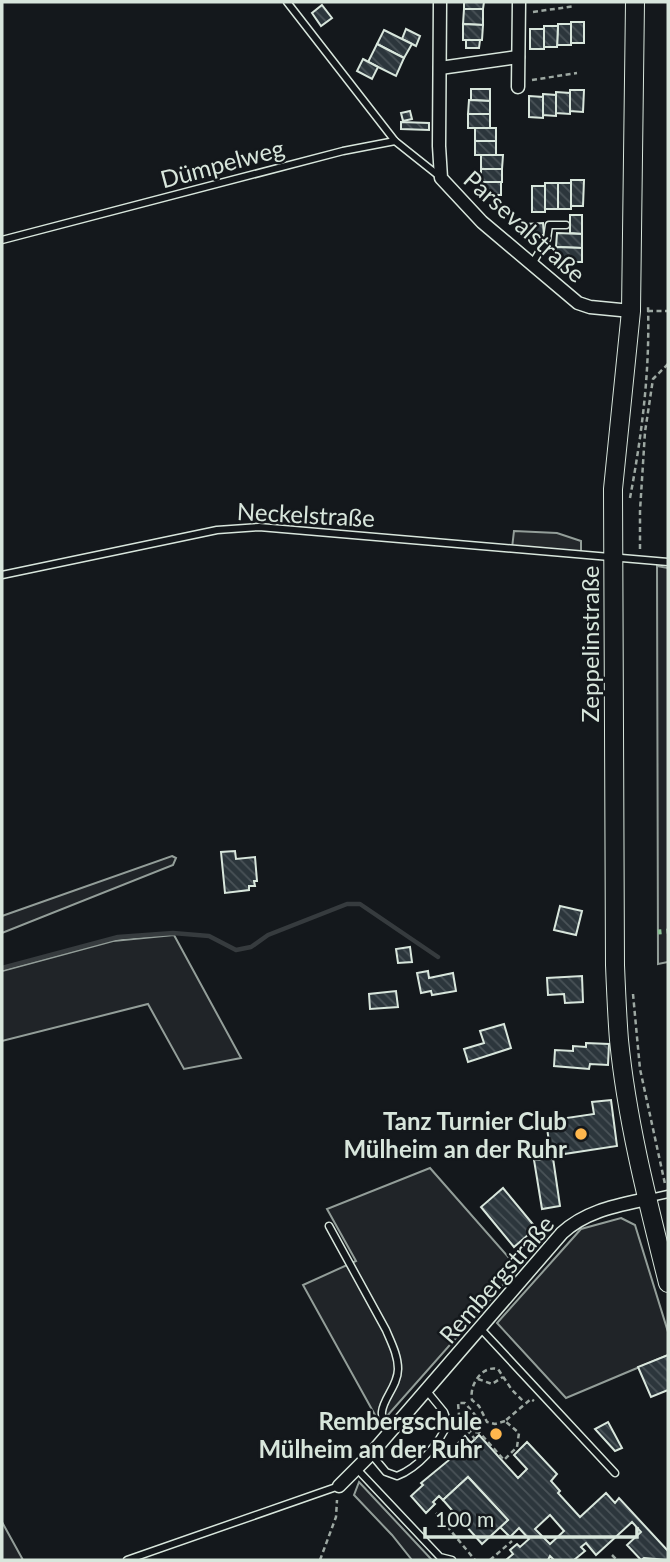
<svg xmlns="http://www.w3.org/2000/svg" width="670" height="1562" font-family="Lato,sans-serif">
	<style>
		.grass { fill: #202428; stroke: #939e99; stroke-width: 2 }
		.parking { fill: #24282b; stroke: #939e99; stroke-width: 2 }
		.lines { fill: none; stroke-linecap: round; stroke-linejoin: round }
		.stream { stroke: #363b3e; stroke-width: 4.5 }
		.building { fill: url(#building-back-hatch); stroke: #d8e6dc; stroke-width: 2; fill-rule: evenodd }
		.lane-casing { stroke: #d8e6dc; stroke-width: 9 }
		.street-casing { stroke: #d8e6dc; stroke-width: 15 }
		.secondary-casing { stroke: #d8e6dc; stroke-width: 20 }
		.path { stroke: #9da8a2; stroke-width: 2.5; stroke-dasharray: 5 3.5; stroke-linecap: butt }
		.lane { stroke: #14181c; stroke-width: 6 }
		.street { stroke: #14181c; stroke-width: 12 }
		.secondary { stroke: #14181c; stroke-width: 18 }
		.hedge { stroke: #8ac095; stroke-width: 5; stroke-dasharray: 3.5 5; stroke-linecap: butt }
		.poi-dot { fill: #ffb74d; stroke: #14181c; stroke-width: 2.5 }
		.labels { text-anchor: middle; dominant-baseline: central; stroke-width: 5; stroke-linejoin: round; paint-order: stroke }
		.street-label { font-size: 24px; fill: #d8e6dc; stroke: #14181c }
		.poi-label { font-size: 24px; font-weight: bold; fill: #d8e6dc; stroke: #14181c; text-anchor: end }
	</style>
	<defs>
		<pattern id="building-back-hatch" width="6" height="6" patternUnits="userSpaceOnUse" patternTransform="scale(1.75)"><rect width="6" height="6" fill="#2c363c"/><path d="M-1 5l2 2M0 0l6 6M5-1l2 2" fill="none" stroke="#4a5358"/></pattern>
	</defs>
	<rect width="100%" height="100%" fill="#14181c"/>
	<!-- grass -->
	<g class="grass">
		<polygon points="657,566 668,568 668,962 658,964"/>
		<polygon points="172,856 176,858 173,865 2,933 2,916"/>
		<polygon points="174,935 241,1058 184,1069 148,1004 2,1041 2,971 113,941"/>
		<polygon points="430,1168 518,1268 380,1424 303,1285 356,1261 327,1209"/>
		<polygon points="621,1218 635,1225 668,1332 668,1355 566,1398 497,1323 581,1229"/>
		<polygon points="359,1482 432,1560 412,1560 392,1535 354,1495"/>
		<polygon points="2,1522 23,1560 2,1560"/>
	</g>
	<!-- parking -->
	<polygon class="parking" points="514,531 557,533 581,541 581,554 512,548"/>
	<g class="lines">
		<!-- stream -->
		<polyline class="stream" points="2,968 118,937 173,933 209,936 236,950 251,947 268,935 347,904 360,904 438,957"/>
	</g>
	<!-- building -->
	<g class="building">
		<polygon points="464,2 484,2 483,9 464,9"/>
		<polygon points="322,5 332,18 321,26 312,13"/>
		<polygon points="464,9 483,9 483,25 463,24"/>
		<rect x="571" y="22" width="13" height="21"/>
		<polygon points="463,24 483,25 482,40 463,40"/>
		<polygon points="558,24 571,24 571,45 557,45"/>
		<polygon points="544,26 558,26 557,47 544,47"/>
		<polygon points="406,29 420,36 416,46 402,39"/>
		<rect x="530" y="29" width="14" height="20"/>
		<polygon points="384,30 412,44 404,58 377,44"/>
		<polygon points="466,40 480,40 479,48 466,48"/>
		<polygon points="377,44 404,58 396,76 368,62"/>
		<polygon points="363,59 378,67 372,79 357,71"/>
		<polygon points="471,89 490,89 490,101 471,100"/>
		<polygon points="570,90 584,90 583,112 570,111"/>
		<polygon points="556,92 570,93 570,114 556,113"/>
		<polygon points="543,94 556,95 556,116 543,115"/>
		<polygon points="529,96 543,97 543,118 529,117"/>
		<polygon points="469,100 490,101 490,114 468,114"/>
		<polygon points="410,111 412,119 403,121 401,113"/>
		<rect x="468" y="114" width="22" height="14"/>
		<polygon points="401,122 429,123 429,130 401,129"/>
		<rect x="475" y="128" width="21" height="13"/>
		<rect x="475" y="141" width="21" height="14"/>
		<polygon points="481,155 503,155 502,169 481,169"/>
		<rect x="481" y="169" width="21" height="13"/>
		<polygon points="571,180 584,180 583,206 571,206"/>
		<rect x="483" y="182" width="18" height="13"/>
		<rect x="545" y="183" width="13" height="26"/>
		<rect x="558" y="183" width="13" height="26"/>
		<rect x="532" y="186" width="13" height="26"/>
		<polygon points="570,215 582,215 582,234 570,233"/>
		<polygon points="543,223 544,235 526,235 525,224"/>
		<polygon points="557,233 582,234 582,248 556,247"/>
		<polygon points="556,247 582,248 582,262 557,262"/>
		<polygon points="235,851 236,859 255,857 257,881 254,881 255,886 249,886 249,890 225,893 221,852"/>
		<polygon points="560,906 582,911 576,935 554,930"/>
		<polygon points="410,947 412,962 398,963 396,949"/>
		<polygon points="428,971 429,978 453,973 456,991 432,995 431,991 421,993 417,973"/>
		<polygon points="582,976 583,1002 565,1003 564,994 548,995 547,978"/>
		<polygon points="396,991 398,1007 370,1009 369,994"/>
		<polygon points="504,1024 511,1048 468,1062 464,1049 484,1043 480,1031"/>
		<polygon points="586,1043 609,1044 608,1065 590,1064 589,1069 554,1066 555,1050 573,1051 573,1046 586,1047"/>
		<polygon points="611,1100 617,1146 551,1156 546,1121 594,1114 592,1102"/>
		<polygon points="553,1158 560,1206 542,1209 534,1160"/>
		<polygon points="503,1188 536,1228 514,1247 481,1207"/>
		<polygon points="668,1355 668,1390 651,1397 638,1367"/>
		<polygon points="608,1422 622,1448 615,1451 595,1429"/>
		<path d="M479,1435L518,1478L527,1469L514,1455L527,1442L557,1474L551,1481L560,1491L558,1493L580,1517L606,1493L615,1503L619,1498L668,1551V1560L644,1558L641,1560L627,1545L641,1532L632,1522L596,1555L586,1543L581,1547L585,1551L574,1560H554L550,1556L548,1560H506L513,1554L510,1550L517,1544L520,1547L529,1539L519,1528L510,1537L500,1527L508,1520L468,1477L443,1500L439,1496L433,1502L435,1504L426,1513L411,1496L423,1485L421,1483L449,1460L448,1459L457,1451L454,1447L465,1436L471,1443ZM550,1515L564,1531L550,1544L535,1529Z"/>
		<polygon points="468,1477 508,1520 482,1544 443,1500"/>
	</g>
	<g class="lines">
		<defs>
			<g id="lane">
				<polyline points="287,2 395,141 439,176"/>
				<polyline points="2,240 343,151 395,141"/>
				<polyline points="532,264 547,239 549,225 566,225"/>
				<polyline points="2,575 217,530 259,527 668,562"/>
				<polyline points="650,1198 668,1194"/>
				<path d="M329,1226L386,1330C391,1342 398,1355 398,1369C398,1393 367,1409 391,1431"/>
				<polyline points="480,1328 615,1473"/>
				<path d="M371,1454L386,1472L397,1476C418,1468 439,1444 448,1423L444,1412L426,1390"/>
				<polyline points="357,1469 440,1557 452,1560"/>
				<polyline points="127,1560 339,1486"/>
			</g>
			<g id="street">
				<polyline points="440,2 439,146 441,178 482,222 578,303 590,307 631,311"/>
				<polyline points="440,68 518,57"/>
				<polyline points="518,87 519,2"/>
				<path d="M339,1486L371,1454L562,1233C586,1211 615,1206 647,1199"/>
			</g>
			<path id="secondary" d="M635,2L631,311L613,489L615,965C616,990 617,1015 619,1040C627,1122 648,1203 668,1283"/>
		</defs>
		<!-- lane casing -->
		<use href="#lane" class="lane-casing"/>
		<!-- street casing -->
		<use href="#street" class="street-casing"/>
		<!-- secondary casing -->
		<use href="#secondary" class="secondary-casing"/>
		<!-- path -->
		<g class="path">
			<polyline points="533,12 575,6"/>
			<polyline points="532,80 577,73"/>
			<polyline points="648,311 668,311"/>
			<path d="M630,498C642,434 650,371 648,306"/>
			<polyline points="640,549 640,511 645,432 653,379 668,364"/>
			<polyline points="633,994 640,1069 665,1184"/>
			<polyline points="478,1379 492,1384 503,1377"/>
			<path d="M505,1421L495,1424L487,1422L479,1406L472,1400C469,1385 482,1365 498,1369L512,1390L524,1402"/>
			<polyline points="459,1426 467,1430 475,1439"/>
			<polyline points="460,1426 458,1403 465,1403 476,1416 467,1430"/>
			<polyline points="467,1430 480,1433 504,1460 517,1447 519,1433 505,1421 531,1399 534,1401"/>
			<polyline points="436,1513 475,1560"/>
			<polyline points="612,1555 617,1560"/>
			<polyline points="320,1560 336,1517 337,1500"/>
			<polyline points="490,1560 512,1541"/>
		</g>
		<!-- lane -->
		<use href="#lane" class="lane"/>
		<!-- street -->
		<use href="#street" class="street"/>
		<!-- secondary -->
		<use href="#secondary" class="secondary"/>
		<!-- hedge -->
		<polyline class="hedge" points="658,932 668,931"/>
	</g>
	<!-- markers -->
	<g class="poi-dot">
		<circle cx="581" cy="1134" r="7"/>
		<circle cx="496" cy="1434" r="7"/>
	</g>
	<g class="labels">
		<!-- street labels -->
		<g class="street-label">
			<text transform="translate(222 163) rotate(-15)">Dümpelweg</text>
			<text transform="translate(525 226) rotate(42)">Parsevalstraße</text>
			<text transform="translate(306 514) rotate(3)">Neckelstraße</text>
			<text transform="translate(589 644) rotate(-90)">Zeppelinstraße</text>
			<text transform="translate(496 1279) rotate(-49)">Rembergstraße</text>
		</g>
		<!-- poi labels -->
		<g class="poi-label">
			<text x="567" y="1120">Tanz Turnier Club<tspan x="567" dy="28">Mülheim an der Ruhr</tspan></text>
			<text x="482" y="1420">Rembergschule<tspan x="482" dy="28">Mülheim an der Ruhr</tspan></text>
		</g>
	</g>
	<!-- border -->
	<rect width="670" height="1562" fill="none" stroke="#d8e6dc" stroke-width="7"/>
	<!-- scale -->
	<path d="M425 1527v10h212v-10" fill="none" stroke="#d8e6dc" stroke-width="3.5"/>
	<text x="435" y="1527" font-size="21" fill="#d8e6dc" stroke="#14181c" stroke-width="5" paint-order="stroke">100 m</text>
</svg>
